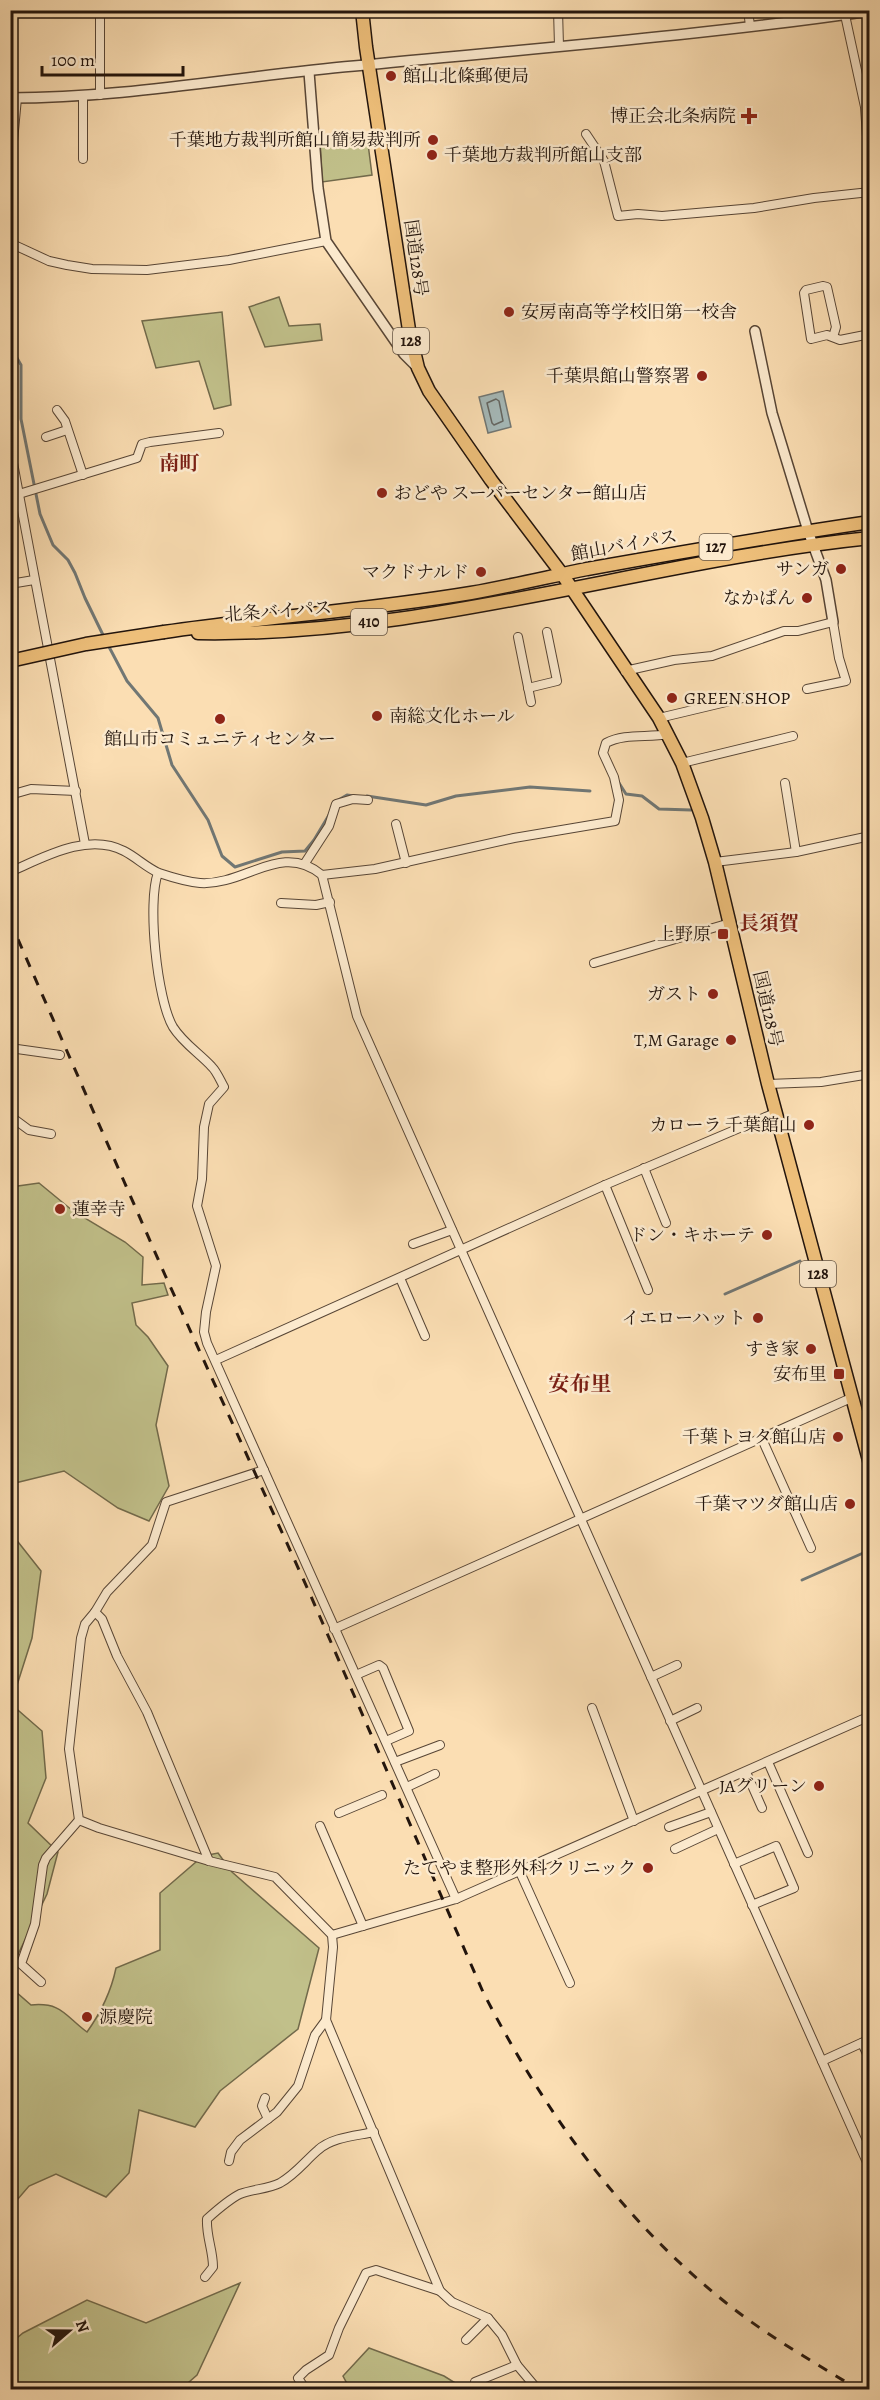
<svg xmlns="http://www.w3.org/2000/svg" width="880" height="2400" font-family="Alegreya,'Noto Serif JP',serif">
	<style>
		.green { fill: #c1c08a; stroke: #726a4b; stroke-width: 1.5 }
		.water { fill: #a5b9b9; stroke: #717774; stroke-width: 1.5 }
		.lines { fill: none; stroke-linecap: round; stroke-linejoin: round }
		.shore { stroke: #646662; stroke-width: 1.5 }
		.stream { stroke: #717774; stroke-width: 3 }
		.minor-casing { stroke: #584636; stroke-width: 10 }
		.tertiary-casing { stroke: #584636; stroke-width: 12 }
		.trunk-casing { stroke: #22140c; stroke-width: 15 }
		.minor { stroke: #fceace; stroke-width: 8 }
		.tertiary { stroke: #fceace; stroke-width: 9 }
		.trunk { stroke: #eebf7a; stroke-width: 12 }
		.rail { stroke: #22140c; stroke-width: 3; stroke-dasharray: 10 10; stroke-linecap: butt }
		.trunk-bridge-casing { stroke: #22140c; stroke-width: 15; stroke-linecap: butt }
		.trunk-bridge { stroke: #eebf7a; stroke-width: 12 }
		.poi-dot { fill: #8f2418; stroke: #fceace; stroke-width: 2 }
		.labels { text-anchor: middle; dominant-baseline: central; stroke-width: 5; stroke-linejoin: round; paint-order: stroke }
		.shield { fill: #fceace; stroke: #635446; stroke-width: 1.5 }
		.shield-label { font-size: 16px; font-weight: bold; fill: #22140c }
		.poi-label { font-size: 18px; fill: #22140c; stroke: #fceace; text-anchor: end }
		.street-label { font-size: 18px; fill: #22140c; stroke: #fceace }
		.neighbourhood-label { font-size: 20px; font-weight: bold; fill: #7a1f14; stroke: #fceace }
		.quarter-label { font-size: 21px; font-weight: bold; fill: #7a1f14; stroke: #fceace }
	</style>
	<rect width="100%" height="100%" fill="#fbdeb3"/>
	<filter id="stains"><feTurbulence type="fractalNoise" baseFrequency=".00333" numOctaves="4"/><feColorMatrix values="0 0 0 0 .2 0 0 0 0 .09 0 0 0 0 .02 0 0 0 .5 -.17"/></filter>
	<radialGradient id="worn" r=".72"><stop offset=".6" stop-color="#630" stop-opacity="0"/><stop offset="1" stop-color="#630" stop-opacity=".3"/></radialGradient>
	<!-- green -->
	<g class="green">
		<polygon points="367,136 372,175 322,182 320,140"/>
		<polygon points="279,297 289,326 320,324 322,340 265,347 249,307"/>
		<polygon points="222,312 231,405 214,409 199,361 156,368 142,321"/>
		<polygon points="39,1183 73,1211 125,1242 143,1257 142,1285 164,1283 168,1295 132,1303 136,1325 148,1337 168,1366 156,1425 169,1486 149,1521 118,1508 64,1471 11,1484 11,1187"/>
		<polygon points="11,1533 41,1571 32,1638 11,1704 42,1731 46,1778 28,1823 58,1852 47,1894 11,1969"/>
		<path d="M218,1853L232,1872L319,1948L298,2029L220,2091L195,2127L139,2110L129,2173L106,2197L56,2174L29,2186L11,2207L10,1972L15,1991L31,2005C62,2002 65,2016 87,2032C102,2011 111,1992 116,1968L160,1950V1893L203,1856Z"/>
		<polygon points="240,2283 197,2375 181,2389 11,2389 11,2343 23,2333 87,2300 146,2323"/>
		<polygon points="369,2348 444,2376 465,2389 350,2389 343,2376"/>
	</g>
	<!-- water -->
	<polygon class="water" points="503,391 511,427 488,433 479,397"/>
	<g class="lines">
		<!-- shore -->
		<polygon class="shore" points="496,399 499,401 503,421 494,425 492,423 487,403"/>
		<!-- stream -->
		<g class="stream">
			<polyline points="10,346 21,365 21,419 40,514 53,545 68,560 75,573 85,598 104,637"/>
			<polyline points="107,643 127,681 158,718 172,765 208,820 222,856 235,867 282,852 305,851 314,840 329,815"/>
			<polyline points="619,783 626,794 642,796 659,809 691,810"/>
			<polyline points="367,796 426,805 456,796 530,787 590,791"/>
			<polyline points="335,802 347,795 354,796"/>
			<polyline points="725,1294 800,1261"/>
			<polyline points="802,1580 870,1550"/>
		</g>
		<defs>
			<g id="minor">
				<polyline points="100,10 100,95"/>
				<polyline points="558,10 559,46"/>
				<polyline points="748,10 750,26"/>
				<polyline points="845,15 865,107 870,181"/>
				<polyline points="586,134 604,161 618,216 638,214 662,216 754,208 814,198 870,192"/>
				<polyline points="83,159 83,95"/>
				<polyline points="10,174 17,98"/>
				<polyline points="10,243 49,261 67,265 92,269 147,270 229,260 326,241"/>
				<polyline points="833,337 836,327 827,287 823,286 806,290 804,293 811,339 827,335 840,340 870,334"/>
				<polyline points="57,410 65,421 83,475"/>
				<polyline points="46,437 67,430"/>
				<polyline points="10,447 85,844"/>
				<polyline points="19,494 137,458 142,444 150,442 219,433"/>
				<polyline points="10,584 34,580"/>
				<polyline points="518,637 531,702"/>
				<polyline points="625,671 674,660 712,656 784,631 798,631 833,622 839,658 846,681 807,689"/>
				<polyline points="528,688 557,681 547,632"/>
				<polyline points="659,718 743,698"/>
				<polyline points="682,763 793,736"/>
				<polyline points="785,783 796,852"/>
				<polyline points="10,795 31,789 76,791"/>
				<polyline points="396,824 406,863"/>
				<polyline points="715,862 796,852 870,836"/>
				<polyline points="305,863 329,826 336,804 353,799 368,800"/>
				<path d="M10,872C44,857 88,832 124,851C136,857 147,868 159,873C171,877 188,882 200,883C245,886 281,841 322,875L357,1016L870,2169"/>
				<path d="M158,873C147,902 157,1000 173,1027C183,1043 199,1053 212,1067C217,1072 220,1080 224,1087L209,1104L204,1127L202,1179L197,1206L216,1266L206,1312L204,1332L207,1343L456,1899"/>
				<path d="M322,875L375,869L514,838L615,821L619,800L614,777L603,753L606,743C625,733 648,738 668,734"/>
				<polyline points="281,903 316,905 330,902"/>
				<polyline points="594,963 730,923"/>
				<polyline points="10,1048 60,1055"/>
				<polyline points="768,1084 821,1082 870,1074"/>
				<polyline points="10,1116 29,1130 51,1134"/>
				<polyline points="644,1168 666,1223"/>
				<polyline points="605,1185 648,1290"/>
				<polyline points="413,1244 452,1230"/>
				<polyline points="400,1278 425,1336"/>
				<polyline points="216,1360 605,1185 775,1113"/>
				<polyline points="762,1439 811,1548"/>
				<polyline points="264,1470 166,1502 152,1545 107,1592 95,1612 85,1624 81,1638 69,1749 79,1820 99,1828 209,1861 275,1877 332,1935 333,1947 326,2020 440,2291 452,2302 488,2318 502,2335 517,2365 538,2390"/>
				<polyline points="95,1612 102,1619 117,1656 147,1712 209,1861"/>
				<polyline points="334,1629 851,1398"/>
				<polyline points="356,1675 379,1665 383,1668 409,1731 386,1741"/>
				<polyline points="651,1677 677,1665"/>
				<polyline points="592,1708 634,1821"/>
				<polyline points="670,1721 697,1708"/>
				<polyline points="395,1762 440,1745"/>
				<polyline points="768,1762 808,1853"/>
				<polyline points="746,1772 762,1808"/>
				<polyline points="407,1787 435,1774"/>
				<polyline points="339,1813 382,1795"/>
				<polyline points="320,1826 363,1926"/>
				<polyline points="669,1827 711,1812"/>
				<polyline points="675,1849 718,1829"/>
				<polyline points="734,1864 776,1846 794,1888 752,1905"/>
				<polyline points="520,1872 570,1983"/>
				<polyline points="332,1935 456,1899 870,1716"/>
				<polyline points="41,1982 21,1964 35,1924 43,1865 46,1858 79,1820"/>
				<polyline points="862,2043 870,2060"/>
				<polyline points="822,2061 870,2039"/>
				<polyline points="265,2098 262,2106 268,2119"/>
				<polyline points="229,2161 231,2152 240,2140 277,2112 298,2086 315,2035 326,2020"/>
				<path d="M205,2277L213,2267C213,2250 206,2236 207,2219C217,2210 228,2200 240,2194C253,2189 268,2189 280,2183C296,2174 305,2161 318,2150C332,2137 356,2136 374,2132"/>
				<polyline points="466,2340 488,2318"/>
				<polyline points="475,2382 517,2365"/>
				<polyline points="306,2390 298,2378 306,2370 329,2355 339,2328 366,2273 376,2270 440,2291"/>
			</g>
			<g id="tertiary">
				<polyline points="309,72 318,188 326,241 404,354 418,368"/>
				<path d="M10,98C126,98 239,76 354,66C526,49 699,36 870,11"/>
				<polyline points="755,331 772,413 808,531 826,580 833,622"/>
			</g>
			<g id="trunk">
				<polyline points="362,10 366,47 409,330 418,368 429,391 491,480 562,574 659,718 682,763 702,818 715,862 768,1084 870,1464"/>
				<path d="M164,632C266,617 369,610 471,593C510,586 548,577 587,569C681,552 775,536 870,522"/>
				<path d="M198,633C426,637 645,561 870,538"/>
			</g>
		</defs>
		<!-- minor casing -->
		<use href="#minor" class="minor-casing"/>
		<!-- tertiary casing -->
		<use href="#tertiary" class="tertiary-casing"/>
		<!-- trunk casing -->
		<use href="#trunk" class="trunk-casing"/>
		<!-- minor -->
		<use href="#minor" class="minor"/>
		<!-- tertiary -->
		<use href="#tertiary" class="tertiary"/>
		<!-- trunk -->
		<use href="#trunk" class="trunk"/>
		<!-- rail -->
		<path class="rail" d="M10,921L165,1275L310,1594L483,1992C544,2111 620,2218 725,2302C767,2336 814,2362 859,2390"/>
		<defs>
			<polyline id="trunk-bridge" points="10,661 86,644 164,632"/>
		</defs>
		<!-- trunk-bridge casing -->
		<use href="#trunk-bridge" class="trunk-bridge-casing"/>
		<!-- trunk-bridge -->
		<use href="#trunk-bridge" class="trunk-bridge"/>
	</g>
	<!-- markers -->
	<g class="poi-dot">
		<circle cx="391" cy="76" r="6"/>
		<path d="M746 107h6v6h6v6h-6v6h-6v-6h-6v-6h6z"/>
		<circle cx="433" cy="140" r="6"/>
		<circle cx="432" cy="155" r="6"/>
		<circle cx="509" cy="312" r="6"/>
		<circle cx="702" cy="376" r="6"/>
		<circle cx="382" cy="493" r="6"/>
		<circle cx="841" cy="569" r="6"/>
		<circle cx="481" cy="572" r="6"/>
		<circle cx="807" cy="598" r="6"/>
		<circle cx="672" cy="698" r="6"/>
		<circle cx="377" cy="716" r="6"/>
		<circle cx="220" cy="719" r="6"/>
		<rect x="717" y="928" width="12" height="12" rx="3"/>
		<circle cx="713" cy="994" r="6"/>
		<circle cx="731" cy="1040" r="6"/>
		<circle cx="809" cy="1125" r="6"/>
		<circle cx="60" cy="1209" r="6"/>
		<circle cx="767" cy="1235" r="6"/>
		<circle cx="758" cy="1318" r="6"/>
		<circle cx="811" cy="1349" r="6"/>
		<rect x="833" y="1368" width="12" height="12" rx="3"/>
		<circle cx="838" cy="1437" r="6"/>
		<circle cx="850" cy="1504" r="6"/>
		<circle cx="819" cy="1786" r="6"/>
		<circle cx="648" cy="1868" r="6"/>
		<circle cx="87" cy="2017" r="6"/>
	</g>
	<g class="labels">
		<!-- shield labels -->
		<g class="shield">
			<rect x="393" y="328" width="36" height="26" rx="4.5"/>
			<rect x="699.5" y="534" width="33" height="26" rx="4.5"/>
			<rect x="351" y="609" width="36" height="26" rx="4.5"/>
			<rect x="800" y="1261" width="36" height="26" rx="4.5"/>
		</g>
		<g class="shield-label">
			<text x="411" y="341">128</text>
			<text x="716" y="547">127</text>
			<text x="369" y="622">410</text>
			<text x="818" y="1274">128</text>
		</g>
		<!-- poi labels -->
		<g class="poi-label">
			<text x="403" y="76" text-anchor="start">館山北條郵便局</text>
			<text x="736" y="116">博正会北条病院</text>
			<text x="421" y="140">千葉地方裁判所館山簡易裁判所</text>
			<text x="444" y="155" text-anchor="start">千葉地方裁判所館山支部</text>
			<text x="521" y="312" text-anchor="start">安房南高等学校旧第一校舎</text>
			<text x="690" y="376">千葉県館山警察署</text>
			<text x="394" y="493" text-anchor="start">おどや スーパーセンター館山店</text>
			<text x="829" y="569">サンガ</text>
			<text x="469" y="572">マクドナルド</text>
			<text x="795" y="598">なかぱん</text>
			<text x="684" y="698" text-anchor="start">GREEN SHOP</text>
			<text x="389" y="716" text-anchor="start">南総文化ホール</text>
			<text x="220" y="739" text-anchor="middle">館山市コミュニティセンター</text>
			<text x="711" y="934">上野原</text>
			<text x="701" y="994">ガスト</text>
			<text x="719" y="1040">T,M Garage</text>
			<text x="797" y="1125">カローラ 千葉館山</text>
			<text x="72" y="1209" text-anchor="start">蓮幸寺</text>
			<text x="755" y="1235">ドン・キホーテ</text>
			<text x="746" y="1318">イエローハット</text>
			<text x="799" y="1349">すき家</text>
			<text x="827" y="1374">安布里</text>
			<text x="826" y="1437">千葉トヨタ館山店</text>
			<text x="838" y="1504">千葉マツダ館山店</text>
			<text x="807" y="1786">JAグリーン</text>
			<text x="636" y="1868">たてやま整形外科クリニック</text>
			<text x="99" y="2017" text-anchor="start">源慶院</text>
		</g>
		<!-- street labels -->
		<g class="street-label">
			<text transform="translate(416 258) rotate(82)">国道128号</text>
			<text transform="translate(624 545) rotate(-10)">館山バイパス</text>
			<text transform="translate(278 611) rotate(-4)">北条バイパス</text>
			<text transform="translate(768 1009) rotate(77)">国道128号</text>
		</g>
		<!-- neighbourhood labels -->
		<g class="neighbourhood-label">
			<text x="179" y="463">南町</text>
			<text x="769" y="923">長須賀</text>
		</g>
		<!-- quarter labels -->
		<g class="quarter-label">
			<text x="580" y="1384">安布里</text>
		</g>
	</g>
	<!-- margin -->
	<rect width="880" height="2400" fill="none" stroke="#fbdeb3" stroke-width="36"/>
	<rect x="12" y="12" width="856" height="2376" fill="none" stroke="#22140c" stroke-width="3"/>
	<rect x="18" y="18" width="844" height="2364" fill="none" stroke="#22140c" stroke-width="1.5"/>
	<!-- north arrow -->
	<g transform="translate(69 2331) rotate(70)" stroke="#fceace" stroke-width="4.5" paint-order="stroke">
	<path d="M0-4.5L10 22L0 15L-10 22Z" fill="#22140c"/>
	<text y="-9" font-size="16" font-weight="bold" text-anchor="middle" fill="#22140c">N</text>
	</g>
	<!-- scale -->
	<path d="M42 66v9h141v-9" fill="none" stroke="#22140c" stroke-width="3"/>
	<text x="51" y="66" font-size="18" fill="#22140c" stroke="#fceace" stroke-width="4.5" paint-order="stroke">100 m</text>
	<rect width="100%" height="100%" filter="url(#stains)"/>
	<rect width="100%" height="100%" fill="url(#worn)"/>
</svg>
